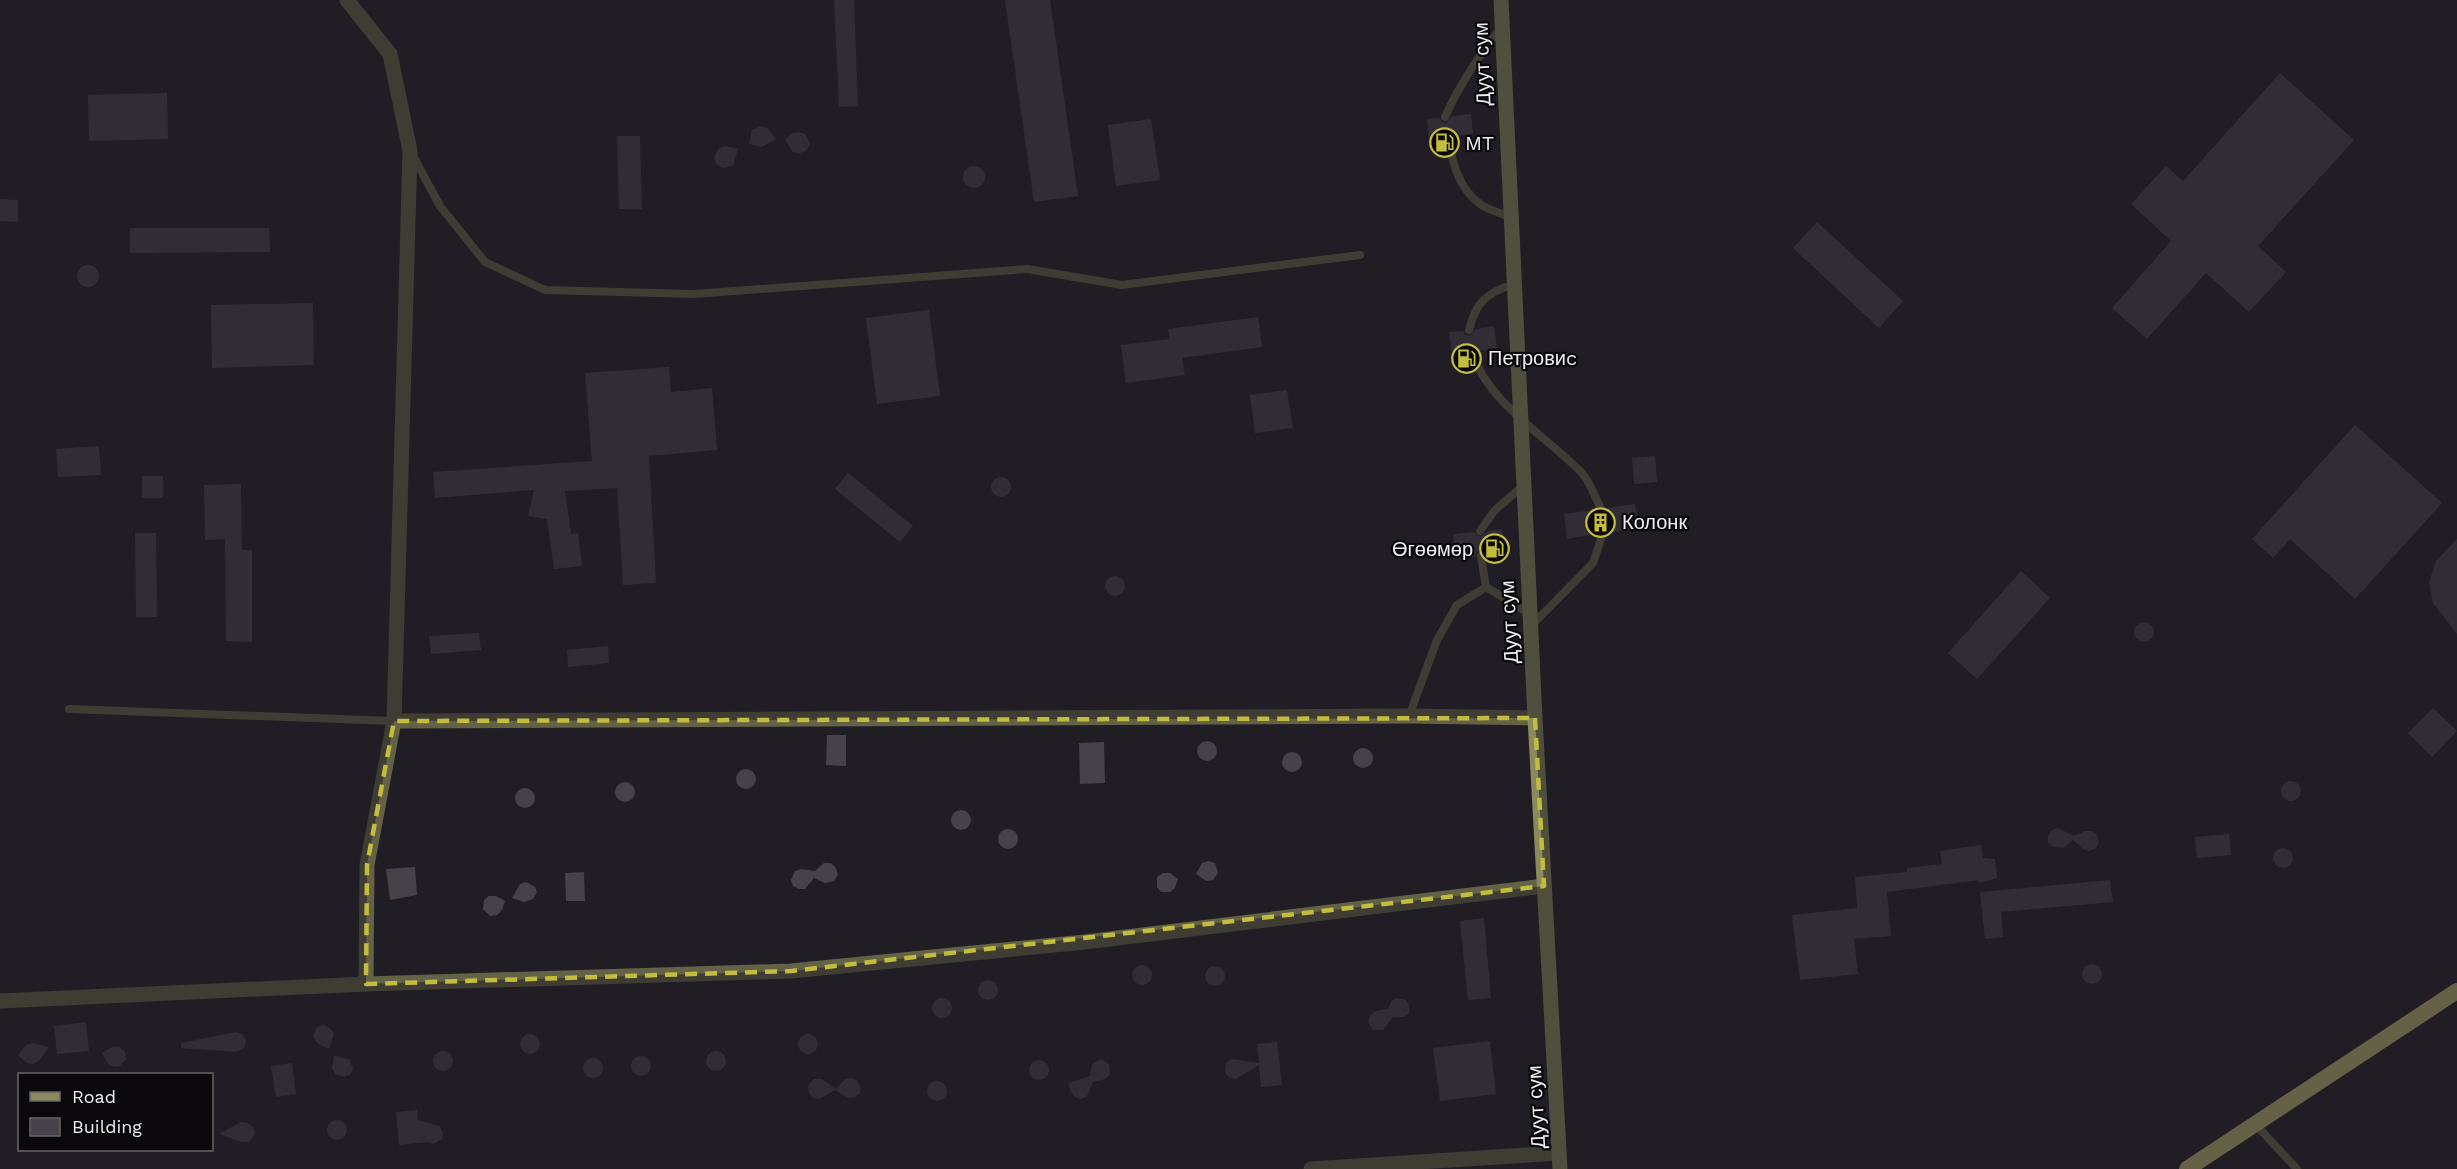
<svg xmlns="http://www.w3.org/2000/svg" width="2457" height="1169" font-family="'Work Sans',sans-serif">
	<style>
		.building { fill: #464249 }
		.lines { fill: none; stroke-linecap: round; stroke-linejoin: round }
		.service { stroke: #636246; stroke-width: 8 }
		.minor { stroke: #636246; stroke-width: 15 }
		.secondary { stroke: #8a895b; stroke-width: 15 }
		.trunk { stroke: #b6b472; stroke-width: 16 }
		.marked { fill: none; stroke: #c3bd3e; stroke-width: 4.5; stroke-dasharray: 12 8; stroke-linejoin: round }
		.labels { text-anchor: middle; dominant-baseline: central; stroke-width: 4.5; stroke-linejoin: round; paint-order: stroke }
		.street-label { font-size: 20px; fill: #efedf1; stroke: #0a080b }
		.poi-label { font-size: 20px; fill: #efedf1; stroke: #0a080b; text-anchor: start }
	</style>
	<rect width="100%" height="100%" fill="#211d24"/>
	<!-- building -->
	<g class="building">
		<polygon points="834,0 854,0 858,106 839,107"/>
		<polygon points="1005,0 1050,0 1078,196 1034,202"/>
		<polygon points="2280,73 2354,140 2258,246 2286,272 2249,312 2206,273 2147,339 2112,308 2171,241 2131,204 2166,166 2183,181"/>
		<polygon points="167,93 168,139 89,141 88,95"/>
		<polygon points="1471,114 1473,134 1454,136 1447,131 1443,133 1442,138 1429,140 1427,119 1439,118 1442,122 1446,123 1452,116"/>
		<polygon points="1151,119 1160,180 1116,186 1108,125"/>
		<polygon points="761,126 767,128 776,139 762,147 749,144 752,130"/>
		<polygon points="799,132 805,134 810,143 807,150 800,153 793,152 785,140 792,133"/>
		<polygon points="617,136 640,136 642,209 619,209"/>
		<polygon points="725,146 738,149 733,165 723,168 716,164 714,158 719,148"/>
		<circle cx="974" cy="177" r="11"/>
		<polygon points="0,199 18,200 18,222 0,221"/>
		<polygon points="1817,222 1903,301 1879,328 1793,248"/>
		<polygon points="130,228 269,228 270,252 130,253"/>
		<circle cx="88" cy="276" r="11"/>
		<polygon points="313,303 314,365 212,368 211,305"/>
		<polygon points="929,310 940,396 877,404 866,318"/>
		<polygon points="1258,317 1262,347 1182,358 1185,375 1126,383 1121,345 1170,339 1168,329"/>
		<polygon points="1494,326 1497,349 1478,351 1472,346 1467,348 1466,352 1452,354 1449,332 1463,331 1465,335 1470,336 1476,329"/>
		<polygon points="669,367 671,392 712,388 717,450 649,456 656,583 623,585 617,488 565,491 571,534 578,533 582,566 554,569 547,519 528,516 534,490 435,498 433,472 592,461 585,373"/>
		<polygon points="1287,390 1293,428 1255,433 1250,395"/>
		<polygon points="2355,425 2442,503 2355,599 2290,539 2273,558 2252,539"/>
		<polygon points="99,446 101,475 58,477 56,449"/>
		<polygon points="1655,456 1657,482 1634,484 1632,458"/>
		<polygon points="848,473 913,526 900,542 835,489"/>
		<rect x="142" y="476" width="21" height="22"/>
		<circle cx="1001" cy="487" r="10"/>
		<polygon points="241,484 242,550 252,550 252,642 226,641 225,539 205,540 204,485"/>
		<polygon points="1635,504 1639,529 1609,532 1607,528 1602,527 1596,534 1567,539 1564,514 1594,510 1601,515 1606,513 1607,508"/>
		<polygon points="1502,529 1504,554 1487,555 1486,552 1481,550 1477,551 1475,557 1455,559 1453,534 1474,532 1480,537 1488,531"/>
		<polygon points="135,533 156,533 157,617 136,617"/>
		<polygon points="2457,539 2457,634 2433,603 2429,582 2436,561"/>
		<polygon points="2021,571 2050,598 1977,679 1948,653"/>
		<circle cx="1115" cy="586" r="10"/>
		<circle cx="2144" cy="632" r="10"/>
		<polygon points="479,633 481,650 431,654 429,636"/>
		<polygon points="608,646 609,663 568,667 567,650"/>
		<polygon points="2433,708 2457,731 2432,757 2408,733"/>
		<polygon points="827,735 846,735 846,766 826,765"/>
		<circle cx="1207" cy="751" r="10"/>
		<polygon points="1104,742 1105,783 1080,784 1079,743"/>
		<circle cx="1363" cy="758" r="10"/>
		<circle cx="1292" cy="762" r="10"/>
		<circle cx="746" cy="779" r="10"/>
		<circle cx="2291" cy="791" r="10"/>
		<circle cx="625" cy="792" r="10"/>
		<circle cx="525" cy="798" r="10"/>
		<circle cx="961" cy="820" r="10"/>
		<polygon points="2058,828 2074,836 2085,831 2092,831 2097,835 2099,842 2096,848 2089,851 2083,849 2073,840 2063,848 2053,847 2048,842 2048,836 2052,830"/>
		<circle cx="1008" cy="839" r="10"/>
		<polygon points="2229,834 2231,855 2197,858 2195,837"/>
		<polygon points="1981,845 1983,858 1995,859 1997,878 1979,883 1979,880 1887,892 1891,936 1854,939 1858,974 1800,980 1792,915 1857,908 1855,877 1907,872 1907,868 1942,864 1940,851"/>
		<circle cx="2283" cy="858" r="10"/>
		<polygon points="1208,861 1215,863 1218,873 1213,880 1206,881 1196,874 1202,863"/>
		<polygon points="824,863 831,863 836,868 838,875 834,881 825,883 814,878 805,889 799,889 793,886 791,880 795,871 801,869 815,871"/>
		<polygon points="415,867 417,895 390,900 386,869"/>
		<polygon points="584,872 585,901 566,901 565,873"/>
		<polygon points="1163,873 1170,873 1178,879 1175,888 1170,892 1161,892 1157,887 1157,877"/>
		<polygon points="2110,880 2113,902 2001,912 2003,937 1985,939 1980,892"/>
		<polygon points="526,882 535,887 537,892 533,899 524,902 512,898 520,884"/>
		<polygon points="489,896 496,896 505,901 502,910 497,915 490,916 483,909 484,900"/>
		<polygon points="1484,918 1491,998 1468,1000 1460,921"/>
		<circle cx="2092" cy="974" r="10"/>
		<circle cx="1142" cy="975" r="10"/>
		<circle cx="1215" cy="976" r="10"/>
		<circle cx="988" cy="990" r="10"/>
		<circle cx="942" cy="1008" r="10"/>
		<polygon points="1396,998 1406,1000 1409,1006 1409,1013 1404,1017 1393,1017 1383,1030 1373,1030 1368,1022 1370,1015 1376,1011 1388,1009 1391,1002"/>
		<polygon points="86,1022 89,1051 57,1054 54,1026"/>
		<polygon points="324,1025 330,1028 334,1034 329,1049 318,1044 313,1036 317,1027"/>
		<polygon points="236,1032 242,1034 246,1040 245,1047 237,1052 181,1048 181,1043"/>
		<circle cx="808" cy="1044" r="10"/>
		<circle cx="530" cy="1044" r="10"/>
		<polygon points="1490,1041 1496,1094 1440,1101 1433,1048"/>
		<polygon points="1277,1042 1282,1085 1261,1087 1259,1065 1236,1079 1229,1077 1225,1073 1226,1063 1231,1059 1259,1063 1257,1044"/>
		<polygon points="32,1043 49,1047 39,1061 33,1064 27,1063 18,1055 26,1045"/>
		<polygon points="112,1047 119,1047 125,1052 126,1059 120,1066 114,1067 108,1064 102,1053"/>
		<circle cx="716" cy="1061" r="10"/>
		<circle cx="443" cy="1061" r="10"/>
		<circle cx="641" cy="1066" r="10"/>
		<polygon points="334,1056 349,1059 353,1069 350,1075 344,1077 335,1074 332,1068"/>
		<circle cx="593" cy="1068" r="10"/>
		<polygon points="1101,1059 1109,1064 1110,1074 1105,1079 1093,1082 1087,1096 1081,1099 1075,1097 1071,1092 1068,1083 1090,1076 1092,1064"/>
		<circle cx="1039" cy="1070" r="10"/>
		<polygon points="292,1063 296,1094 276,1097 271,1066"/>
		<polygon points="850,1078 857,1080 860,1086 860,1093 855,1097 848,1098 835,1090 819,1099 813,1098 809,1093 808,1086 814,1079 822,1079 836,1089 844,1080"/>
		<circle cx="937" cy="1091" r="10"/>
		<polygon points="417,1110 418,1120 439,1126 443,1132 442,1139 434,1144 427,1142 399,1145 396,1112"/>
		<circle cx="337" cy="1130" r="10"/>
		<polygon points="241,1122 248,1123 253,1127 255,1134 249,1142 242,1142 219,1134"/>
	</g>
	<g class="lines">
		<!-- service -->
		<g class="service">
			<path d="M1445,117C1460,84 1478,56 1502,27"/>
			<path d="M1448,137C1452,161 1458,188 1480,204C1488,210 1501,213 1510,217"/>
			<polyline points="412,154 440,206 485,262 545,290 694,294 1027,269 1122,285 1360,255"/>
			<path d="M1469,330C1476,302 1486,293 1514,284"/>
			<path d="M1472,352C1487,402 1546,436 1581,472C1590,481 1595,497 1601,509"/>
			<polyline points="1480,531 1495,510 1524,485"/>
			<polyline points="1481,556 1486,587 1530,614"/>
			<polyline points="1531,626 1593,563 1603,533"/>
			<polyline points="69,709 394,721"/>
			<polyline points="1409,716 1437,640 1457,605 1486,587"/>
			<polyline points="2255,1124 2297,1169"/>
		</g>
		<!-- minor -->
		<g class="minor">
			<polyline points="347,0 390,54 410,151 394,721 367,865 366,984 791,971 1085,942 1544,886"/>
			<polyline points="394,721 1409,716 1535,718"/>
			<polyline points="0,1001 366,984"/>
			<polyline points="1311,1169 1559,1153"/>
		</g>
		<!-- secondary -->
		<polyline class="secondary" points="1501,0 1535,718 1560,1169"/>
		<!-- trunk -->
		<polyline class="trunk" points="2187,1169 2457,991"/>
	</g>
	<!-- marked area -->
	<path d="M0 0H2457V1169H0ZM1535,718L1544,886L791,971L366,984L367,865L394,721Z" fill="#211d24" fill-opacity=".55" fill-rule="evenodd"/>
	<path class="marked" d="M1535,718L1544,886L791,971L366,984L367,865L394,721Z"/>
	<!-- icons -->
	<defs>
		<symbol id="fuel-ring" viewBox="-11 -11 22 22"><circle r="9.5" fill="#0a080b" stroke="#c3bd3e" stroke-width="1.5"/><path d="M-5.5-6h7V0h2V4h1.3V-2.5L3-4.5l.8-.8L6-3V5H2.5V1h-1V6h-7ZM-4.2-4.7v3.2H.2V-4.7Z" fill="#c3bd3e"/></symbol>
		<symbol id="building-ring" viewBox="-11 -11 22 22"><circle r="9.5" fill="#0a080b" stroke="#c3bd3e" stroke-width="1.5"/><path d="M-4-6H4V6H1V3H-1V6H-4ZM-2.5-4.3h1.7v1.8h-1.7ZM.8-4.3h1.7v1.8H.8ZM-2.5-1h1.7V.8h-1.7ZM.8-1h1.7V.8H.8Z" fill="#c3bd3e"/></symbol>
	</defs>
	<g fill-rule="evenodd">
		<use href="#fuel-ring" x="1428" y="126" width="33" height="33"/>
		<use href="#fuel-ring" x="1450" y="342" width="33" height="33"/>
		<use href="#building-ring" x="1584" y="506" width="33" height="33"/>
		<use href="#fuel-ring" x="1478" y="532" width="33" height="33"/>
	</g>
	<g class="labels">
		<!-- street labels -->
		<g class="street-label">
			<text transform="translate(1482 64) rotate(-92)">Дуут сум</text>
			<text transform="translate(1509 622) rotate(-93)">Дуут сум</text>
			<text transform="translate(1536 1107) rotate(-93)">Дуут сум</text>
		</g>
		<!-- poi labels -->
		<g class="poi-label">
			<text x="1465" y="143">MT</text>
			<text x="1488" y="358">Петровиc</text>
			<text x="1622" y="522">Колонк</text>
			<text x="1473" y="549" text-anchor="end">Өгөөмөр</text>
		</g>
	</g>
	<!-- legend -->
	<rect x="18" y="1073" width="195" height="78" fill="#0a080b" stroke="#666467" stroke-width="1.5"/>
	<rect x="30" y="1092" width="30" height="9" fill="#8a895b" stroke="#666467" stroke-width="1.5"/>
	<text x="72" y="1103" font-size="18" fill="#efedf1">Road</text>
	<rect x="30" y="1118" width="30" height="18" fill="#464249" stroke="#666467" stroke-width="1.5"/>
	<text x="72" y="1133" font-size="18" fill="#efedf1">Building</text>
</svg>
